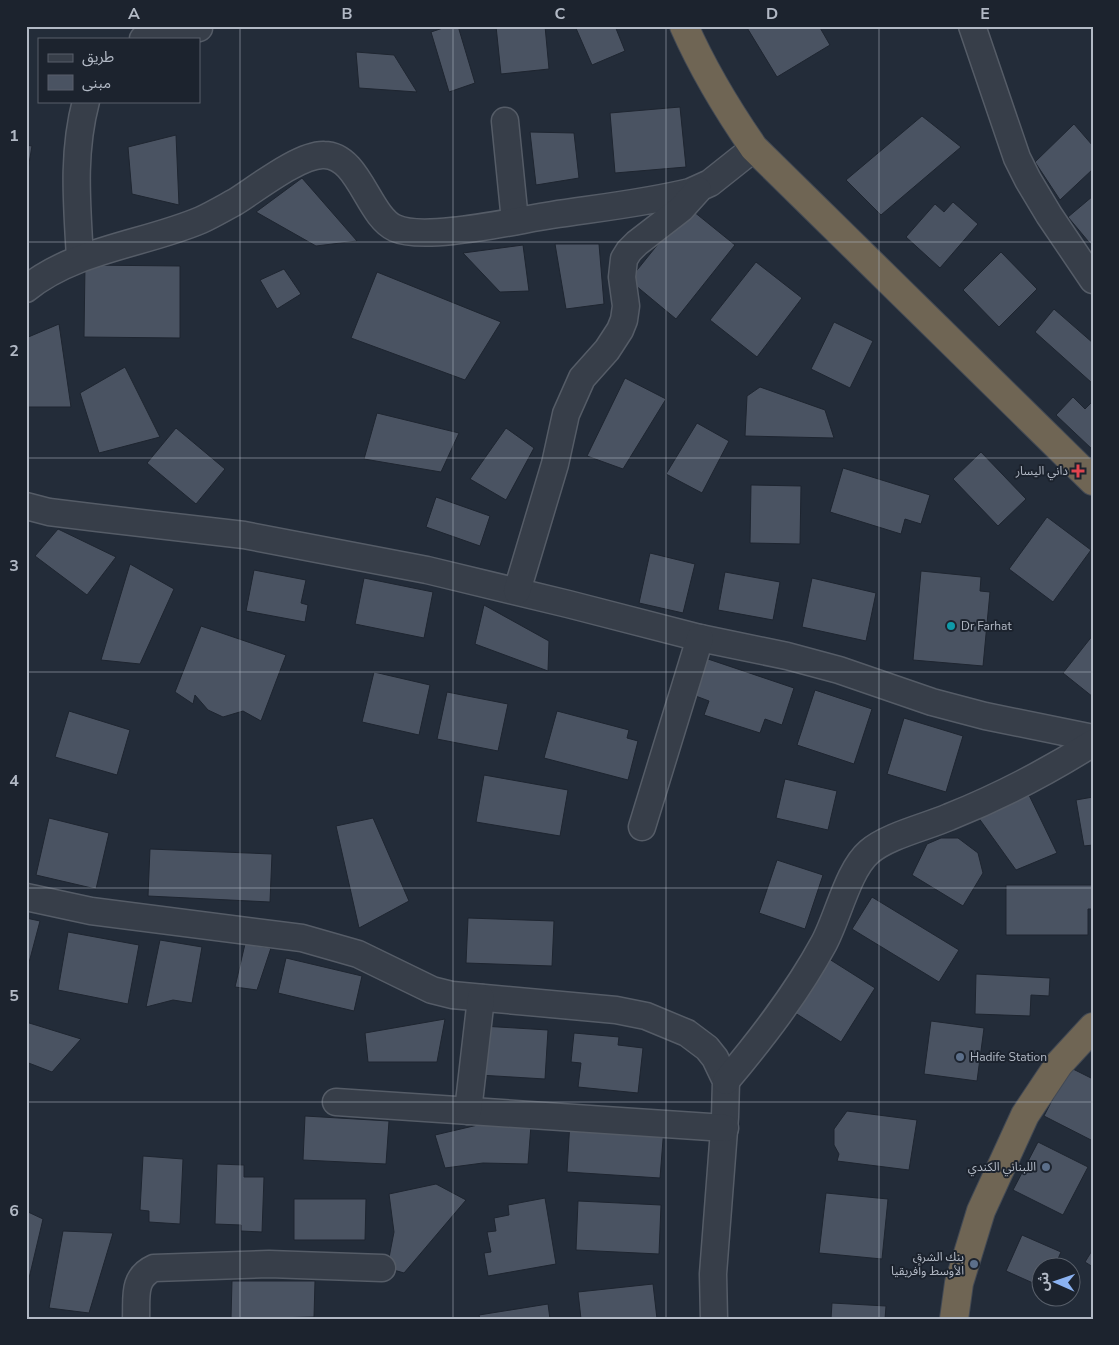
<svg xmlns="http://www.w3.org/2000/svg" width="1119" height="1345" font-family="'Nunito Sans','Noto Sans Arabic',sans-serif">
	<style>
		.building { fill: #4a5362; stroke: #1e2530 }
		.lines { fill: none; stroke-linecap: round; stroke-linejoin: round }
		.minor-casing { stroke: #555c67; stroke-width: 29 }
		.highway-casing { stroke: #424954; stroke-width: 30 }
		.minor { stroke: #373e49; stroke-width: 26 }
		.highway { stroke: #6f6554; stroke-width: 28 }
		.grid { fill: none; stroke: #b2b9c5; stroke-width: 1; stroke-opacity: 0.55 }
		.health-dot { fill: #e0444e; stroke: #1c232e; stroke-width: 2 }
		.culture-dot { fill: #0f9aa8; stroke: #1c232e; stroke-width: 2 }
		.service-dot { fill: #5c6f8a; stroke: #1c232e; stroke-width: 2 }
		.labels { text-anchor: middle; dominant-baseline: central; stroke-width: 4; stroke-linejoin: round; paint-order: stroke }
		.poi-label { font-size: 12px; fill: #b2b9c5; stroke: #1c232e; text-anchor: end }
		.neatline { fill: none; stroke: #b2b9c5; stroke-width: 2 }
		.grid-label { font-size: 16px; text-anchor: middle; font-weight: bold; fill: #b2b9c5 }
	</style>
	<rect width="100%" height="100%" fill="#232c39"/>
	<!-- building -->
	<g class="building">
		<polygon points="449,26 458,26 475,83 449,92 431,32"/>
		<polygon points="496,26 545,26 549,69 501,74"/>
		<polygon points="575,26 615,26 625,51 592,65"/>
		<polygon points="746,26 819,26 830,45 777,77"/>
		<polygon points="356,52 394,55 417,92 359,88"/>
		<polygon points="680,107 686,167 615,173 610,113"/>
		<polygon points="922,116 961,147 881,215 846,180"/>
		<polygon points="1074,124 1093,146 1093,169 1060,200 1035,162"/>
		<polygon points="530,132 574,133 579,178 536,185"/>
		<polygon points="176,135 179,205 132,194 128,147"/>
		<polygon points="26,145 32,146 26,181"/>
		<polygon points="302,178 357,241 316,246 256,212"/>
		<polygon points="1093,196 1093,247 1068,217"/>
		<polygon points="953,202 978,224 940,268 906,237 935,204 944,212"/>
		<polygon points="688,207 735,245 676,319 629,280"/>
		<polygon points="555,244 599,244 604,304 566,309"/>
		<polygon points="523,245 529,291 500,292 463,253"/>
		<polygon points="1001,252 1037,289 999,327 963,290"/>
		<polygon points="756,262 802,298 757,357 710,320"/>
		<polygon points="85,265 180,266 180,338 84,337"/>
		<polygon points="284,269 301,294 277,309 260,280"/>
		<polygon points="377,272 501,322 465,380 351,338"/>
		<polygon points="1054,309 1093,343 1092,383 1035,332"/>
		<polygon points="834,322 873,341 850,388 811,369"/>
		<polygon points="59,324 71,407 26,407 26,338"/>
		<polygon points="125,367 160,437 99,453 80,393"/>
		<polygon points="625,378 666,399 623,469 587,456"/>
		<polygon points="760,387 825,410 834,438 745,436 747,396"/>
		<polygon points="1073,397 1085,409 1093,401 1093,450 1056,415"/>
		<polygon points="377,413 459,433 441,472 364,459"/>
		<polygon points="697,423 729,441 702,493 666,474"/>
		<polygon points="176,428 225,469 196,504 147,463"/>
		<polygon points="506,428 534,448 506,500 470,479"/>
		<polygon points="981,452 1026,499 998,526 953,479"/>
		<polygon points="843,468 930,495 921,524 905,519 901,534 830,512"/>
		<polygon points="751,485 801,486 800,544 750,543"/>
		<polygon points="436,497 490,516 480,546 426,527"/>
		<polygon points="1047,517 1091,550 1053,602 1009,569"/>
		<polygon points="58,529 116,557 87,595 35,556"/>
		<polygon points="650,553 695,564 683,613 639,603"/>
		<polygon points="130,564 174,589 140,664 101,660"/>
		<polygon points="254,570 306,580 301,603 308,605 305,622 246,611"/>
		<polygon points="921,571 981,577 980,591 990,592 983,666 913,660"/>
		<polygon points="725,572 780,582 773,620 718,610"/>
		<polygon points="364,578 433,592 424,638 355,624"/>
		<polygon points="812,578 876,593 866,641 802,627"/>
		<polygon points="484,605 549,641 548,671 475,644"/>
		<polygon points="201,626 286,655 261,721 243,711 223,717 208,710 195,695 193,704 175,692"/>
		<polygon points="1093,635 1093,697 1063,673"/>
		<polygon points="705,658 794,688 782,725 765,719 760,733 704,715 709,701 693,695"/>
		<polygon points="374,672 430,685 419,735 362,722"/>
		<polygon points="815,690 872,709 854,764 797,745"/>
		<polygon points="447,692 508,704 498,751 437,739"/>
		<polygon points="69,711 130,730 117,775 55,757"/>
		<polygon points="557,711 629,730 627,738 638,741 628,780 544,758"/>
		<polygon points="904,718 963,736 946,792 887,774"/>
		<polygon points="484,775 568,790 560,836 476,822"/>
		<polygon points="785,779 837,791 828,830 776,818"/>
		<polygon points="1028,793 1057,853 1016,870 978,817"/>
		<polygon points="1093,797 1093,845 1084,846 1076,800"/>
		<polygon points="49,818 109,833 96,889 36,875"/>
		<polygon points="373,818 409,901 359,928 336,826"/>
		<polygon points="941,838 958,838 978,853 983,873 963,906 912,875 927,844"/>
		<polygon points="150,849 272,854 270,902 148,896"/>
		<polygon points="777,860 823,875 805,929 759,913"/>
		<polygon points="1006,885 1093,885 1093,909 1088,909 1088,935 1006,935"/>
		<polygon points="872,897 959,950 939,982 852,929"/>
		<polygon points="26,918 40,921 26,974"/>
		<polygon points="468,918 554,921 552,966 466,963"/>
		<polygon points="68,932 139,945 128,1004 58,990"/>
		<polygon points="160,940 202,947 192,1003 173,1000 146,1007"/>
		<polygon points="245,944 271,948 257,990 235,987"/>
		<polygon points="826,957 875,988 841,1042 792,1011"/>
		<polygon points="286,958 362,976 354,1011 278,993"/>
		<polygon points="976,974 1050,978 1049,996 1031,995 1030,1016 975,1014"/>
		<polygon points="445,1019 437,1062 368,1062 365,1033"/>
		<polygon points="931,1021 984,1028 977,1081 924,1074"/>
		<polygon points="26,1022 81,1039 52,1072 26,1062"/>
		<polygon points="482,1026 548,1030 545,1079 479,1075"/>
		<polygon points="574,1033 619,1037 618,1045 643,1048 638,1093 578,1087 581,1063 571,1062"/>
		<polygon points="1069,1067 1093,1079 1093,1141 1044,1116"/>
		<polygon points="847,1111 917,1120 909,1170 837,1161 839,1154 834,1145 834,1129"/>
		<polygon points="305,1116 389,1121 386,1164 303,1160"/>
		<polygon points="570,1121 664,1127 660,1178 567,1172"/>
		<polygon points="482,1124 531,1125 528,1164 483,1163 445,1168 435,1135"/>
		<polygon points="1038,1142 1088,1167 1063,1215 1013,1190"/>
		<polygon points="143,1156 183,1159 180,1224 149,1222 149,1211 140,1210"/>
		<polygon points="217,1164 244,1165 244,1177 264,1177 262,1232 241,1231 241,1225 215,1224"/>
		<polygon points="436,1184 466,1200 404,1273 387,1268 394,1232 389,1194"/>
		<polygon points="826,1193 888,1199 882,1259 819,1253"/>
		<polygon points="545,1198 556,1264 488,1276 484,1253 491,1252 487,1232 496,1231 494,1218 509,1215 508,1205"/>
		<polygon points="294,1199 366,1199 365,1240 294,1240"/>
		<polygon points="578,1201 661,1205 659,1254 576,1250"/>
		<polygon points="26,1211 43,1219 26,1291"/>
		<polygon points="63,1231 113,1233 89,1313 49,1308"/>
		<polygon points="1022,1235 1061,1252 1054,1268 1042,1268 1042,1287 1006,1271"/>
		<polygon points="1093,1249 1093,1267 1085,1262"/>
		<polygon points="232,1281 315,1281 314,1317 231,1319"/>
		<polygon points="653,1284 657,1319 581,1319 578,1292"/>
		<polygon points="832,1303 886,1306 885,1319 831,1319"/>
		<polygon points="548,1304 550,1319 480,1319 479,1315"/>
	</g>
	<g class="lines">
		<defs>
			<g id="minor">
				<polyline points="972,26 1017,158 1028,180 1049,215 1093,280"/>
				<polyline points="143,39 199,28"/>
				<polyline points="505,121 515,221"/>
				<path d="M80,258C77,204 72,154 86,101"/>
				<path d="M26,289C75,249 145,244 201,220C212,215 224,208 235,202C256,189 300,154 324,155C359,155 368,216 395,228C425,242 517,220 552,215C598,208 645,203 690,192L710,183L754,148"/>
				<polyline points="26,506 49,512 98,518 244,535 427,570 568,604 700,638 787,656 839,670 932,702 985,716 1093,738"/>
				<polyline points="517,591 555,464 566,414 582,378 607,350 620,330 624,320 626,306 622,277 624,259 629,251 637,243 681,209 698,190"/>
				<polyline points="642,827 700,638"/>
				<polyline points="26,897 91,911 302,938 358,954 432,990 452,995 616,1010 646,1016 687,1033 707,1048 715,1058 726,1081 725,1117 713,1274 714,1319"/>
				<path d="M726,1081C762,1038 797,993 824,943C838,917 848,870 869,852C887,836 926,827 949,817C999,797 1047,772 1093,743"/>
				<polyline points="336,1102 725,1128"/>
				<polyline points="468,1111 481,998"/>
				<path d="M136,1319C137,1298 132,1278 154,1268L269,1264L382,1268"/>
			</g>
			<g id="highway">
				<path d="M684,26C703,69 727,109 754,148L1093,481"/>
				<polyline points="954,1319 959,1283 981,1211 1025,1115 1059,1064 1093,1027"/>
			</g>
		</defs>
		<!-- minor casing -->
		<use href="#minor" class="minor-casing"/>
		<!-- highway casing -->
		<use href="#highway" class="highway-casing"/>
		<!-- minor -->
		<use href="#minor" class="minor"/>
		<!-- highway -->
		<use href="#highway" class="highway"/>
	</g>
	<!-- grid -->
	<path class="grid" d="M240,26V1319M453,26V1319M666,26V1319M879,26V1319M26,242H1093M26,458H1093M26,672H1093M26,888H1093M26,1102H1093"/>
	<!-- markers -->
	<path class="health-dot" d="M1075.5 463.5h5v5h5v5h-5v5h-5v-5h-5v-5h5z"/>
	<circle class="culture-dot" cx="951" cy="626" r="5"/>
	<g class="service-dot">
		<circle cx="960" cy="1057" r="5"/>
		<circle cx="1046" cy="1167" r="5"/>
		<circle cx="974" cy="1264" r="5"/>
	</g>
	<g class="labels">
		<!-- poi labels -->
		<g class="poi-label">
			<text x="1068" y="471">داني اليسار</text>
			<text x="961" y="626" text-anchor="start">Dr Farhat</text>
			<text x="970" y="1057" text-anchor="start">Hadife Station</text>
			<text x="1036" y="1167">اللبناني الكندي</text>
			<text x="964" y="1257">بنك الشرق<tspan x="964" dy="14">الأوسط وأفريقيا</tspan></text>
		</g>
	</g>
	<!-- border -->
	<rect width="1119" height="1345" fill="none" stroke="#1c232e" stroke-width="55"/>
	<!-- legend -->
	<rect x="38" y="38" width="162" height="65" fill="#1c232e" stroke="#585f6a"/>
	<rect x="48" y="54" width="25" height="8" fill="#373e49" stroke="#585f6a"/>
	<text x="82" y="62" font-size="15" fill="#b2b9c5">طريق</text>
	<rect x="48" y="75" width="25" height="15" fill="#4a5362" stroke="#585f6a"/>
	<text x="82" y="88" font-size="15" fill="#b2b9c5">مبنى</text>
	<!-- north arrow -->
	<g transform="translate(1056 1282) rotate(272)"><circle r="24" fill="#1c232e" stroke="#585f6a"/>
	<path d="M0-4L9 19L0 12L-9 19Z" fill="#8bb2f1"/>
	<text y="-8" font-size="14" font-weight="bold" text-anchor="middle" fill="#b2b9c5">ش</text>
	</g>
	<rect x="28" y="28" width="1064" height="1290" class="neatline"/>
	<g class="grid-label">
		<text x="134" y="19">A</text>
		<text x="347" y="19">B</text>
		<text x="560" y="19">C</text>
		<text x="772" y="19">D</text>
		<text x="985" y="19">E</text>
		<text x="14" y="141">1</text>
		<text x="14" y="356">2</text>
		<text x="14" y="571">3</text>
		<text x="14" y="786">4</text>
		<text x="14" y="1001">5</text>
		<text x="14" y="1216">6</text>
	</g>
</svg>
